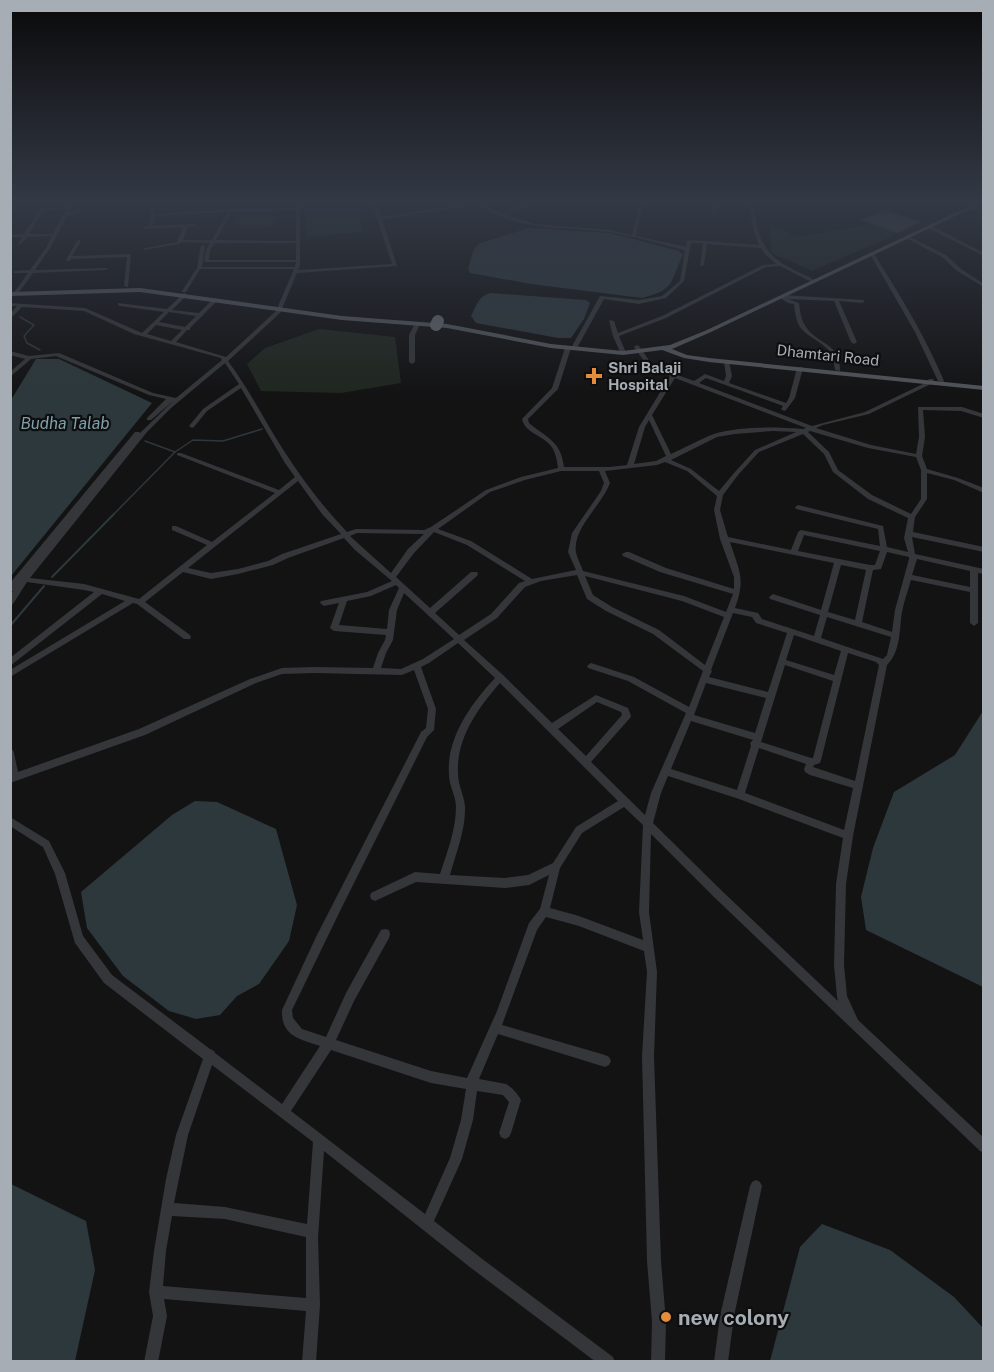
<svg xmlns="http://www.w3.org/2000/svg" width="994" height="1372" font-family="'Public Sans',sans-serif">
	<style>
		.green { fill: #202720 }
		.water { fill: #2d383c }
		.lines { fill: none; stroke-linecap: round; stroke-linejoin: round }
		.stream-far1 { stroke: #2d383c; stroke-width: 1.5 }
		.stream { stroke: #2d383c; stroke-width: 2 }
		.building { fill: #424447; stroke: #2d2e30; stroke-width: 1.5 }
		.minor { fill: #343639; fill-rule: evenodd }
		.major { fill: #505358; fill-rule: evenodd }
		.highway { stroke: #61656a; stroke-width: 12 }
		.poi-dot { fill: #e38c3c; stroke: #0e0e0f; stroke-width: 2 }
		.labels { text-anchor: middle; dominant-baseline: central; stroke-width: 4.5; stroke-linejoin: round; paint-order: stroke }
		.far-street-label { font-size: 15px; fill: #a6adb4; stroke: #0e0e0f }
		.far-poi-label { font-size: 15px; font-weight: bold; fill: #a6adb4; stroke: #0e0e0f; text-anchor: start }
		.far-water-label { font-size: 16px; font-style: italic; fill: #7fa0ad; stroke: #0e0e0f }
		.near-poi-label { font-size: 21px; font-weight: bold; fill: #a6adb4; stroke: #0e0e0f; text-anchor: start }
	</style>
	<rect width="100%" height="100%" fill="#131314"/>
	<!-- green -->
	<g class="green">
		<polygon points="306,203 356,203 363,232 306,237"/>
		<path d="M247,215H273L282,219C273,230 242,230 232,222L235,218Z"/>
		<polygon points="885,222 893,236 812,271 771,253 770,225 797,237"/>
		<polygon points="319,329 395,337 401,383 341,393 261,391 247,364 265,348"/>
	</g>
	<!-- water -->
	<g class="water">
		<path d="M528,228L610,233L679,251L683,255C669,282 677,289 642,298L531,284L470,273L468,269L473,251L478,244Z"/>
		<path d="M491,293L586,300L590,303L584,319L571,338H558L476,323L471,316C476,306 479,295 491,293Z"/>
		<polygon points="36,359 59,359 152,403 11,576 11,400"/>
		<polygon points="983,711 983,987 866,930 861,897 873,848 894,792 955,755"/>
		<polygon points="195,801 217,802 276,829 297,905 289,941 259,984 237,996 220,1015 196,1019 169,1011 123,976 87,928 81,892 172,815"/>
		<polygon points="11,1184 86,1221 95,1270 75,1361 11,1361"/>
		<polygon points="822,1224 890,1250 954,1297 983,1328 983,1361 770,1361 800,1247"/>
	</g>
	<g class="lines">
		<!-- stream-far1 -->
		<g class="stream-far1">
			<polyline points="20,317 34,325 24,336 27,343 40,350"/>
			<polyline points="145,441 175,452"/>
			<polyline points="113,515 175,452 193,440 223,441 262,429"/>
		</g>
		<!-- stream -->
		<g class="stream">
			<polyline points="52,577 114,514"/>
			<polyline points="10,626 44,586"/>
		</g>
	</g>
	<!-- building -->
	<polygon class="building" points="884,210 921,222 897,233 861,220"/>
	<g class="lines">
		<!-- minor -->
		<g class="minor">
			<path d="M70,203H74L69,212H74L80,207L84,208L77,214L68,215L50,248L35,270L106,268L108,269L106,270L33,273L17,295H13V294L28,273H15L13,272L15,271L30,270L46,248L52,236L27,237L20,245L18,244L22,237H10V235L24,234L40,209L68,207ZM66,209L53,234H29L43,211Z"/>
			<path d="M151,203H155L154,214L231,209L296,208V203H300V265L298,270L392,264L372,203H376L381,217L470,203L466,207L382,219L397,266L297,273L280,313L228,361C252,393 269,430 292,463C308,487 326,510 347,532L356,529L424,530L431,527L486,490L521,477L558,468C557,461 556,455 553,449C546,436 525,434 522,419L552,388L565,348L568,346L571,348L558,389L528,419L529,423C547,438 561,441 564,467H610L627,465L639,427L670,376L649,368L634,347L637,345L639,346L653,366L694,381L705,374L724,381L726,376L724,362L729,361L732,376L729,383L786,403L789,398L797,368L802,367L803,368L795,398L786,410L784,411L781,409L783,406L706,378L699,383L812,426L865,412L927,382L929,379H933L934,380L931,384L869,414L823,425L816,428L871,445L916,454L919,437L918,407H962L984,414V418L961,411L923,410L925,437L922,456L927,469L958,478L984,488V493L954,480L927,473V499L915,517L913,532L984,547V552L912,537L915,554L984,569V574L978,573V623L974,626L970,623V592L911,580C908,591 904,601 902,612C899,631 901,651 887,665L853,836L846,884L844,965L847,996L858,1020L984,1138V1153L980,1151L714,897L651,834L649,912L657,972L654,1056L661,1261L666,1322L665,1362H651L652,1322L647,1261L642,1056L647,972L644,951L579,926L546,917L537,930L502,1025L605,1055L609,1057L611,1061L609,1065L605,1067L498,1034L479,1079L506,1084C512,1087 518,1094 521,1100L511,1133L509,1137L505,1139L501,1137L499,1133L509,1102L503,1095L477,1091L473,1120L462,1159L434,1221L481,1258L613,1357L615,1362H596L471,1268L324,1151L318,1238L320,1305L316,1362H302L306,1311L164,1299L167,1316L158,1362H144L153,1316L149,1292L154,1251L166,1179L176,1135L203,1059L104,983L75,943L55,874L43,847L10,826V817L49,841L65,873L83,936L112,975L210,1049L214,1051L215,1053L282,1104L320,1046C299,1039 281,1036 282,1010L316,937L421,732L426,728L428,709L414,670L402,675L314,673L282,674L256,683L145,735L10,783V749L13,750L14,753L18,772L139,729L250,679L282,668L314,667L373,668L378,653L385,640L386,635L334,631L330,628L339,603L324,606L320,603L321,601L367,592L392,581L355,550L344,538L288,558L273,565L238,574L211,579L183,572L145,602L190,635L191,637L190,639H184L137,604L133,603L10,677V670L125,601L102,594L10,666V658L94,592L84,590L27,582L13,604L10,605V595L19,583L13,591H10V583L135,432H139L140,433L173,401L151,420H147V418L166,399L149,395L56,356L31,359L10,377V372L25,359L10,355V351L29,356L59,353L153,393L176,398L222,360L221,358L134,334L84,311L22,307L10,319V314L17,306H10V303L85,308L142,333L164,312L120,306L118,305V303L167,309L184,293L186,294V296L172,310L199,313L213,299H217V301L190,328V330H187L176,342L226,357L276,311L294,269H200L186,292H182V291L197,268L201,245L205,246L202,267H295L296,262H204L206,250L210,243L182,242L179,244L144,250V248H146L177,242L183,227L143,229V227L149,226ZM296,210V241L216,240L232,212ZM228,212L212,240H183L188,227L195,226V224H193L153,226L154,216ZM215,243H296V260H209L210,250ZM169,312L196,316L185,327L159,322ZM156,325L182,330L171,341L147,334ZM225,363L239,384L203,409L189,426L192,428L194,427L207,411L241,388L285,463L295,477L279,490L181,453H177V455L275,493L212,542L176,526H172V530L207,545L139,599L84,584L30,578L147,432L171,408ZM675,378L806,428L803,429C774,427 743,426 714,434C700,439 685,448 671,454L652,415ZM649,420L666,456L656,461L634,464L645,427ZM773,431L796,432L755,450L734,473L719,491L691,469L671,460L717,437L735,434ZM810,431L868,448L916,457L921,470V499L911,514L872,495L838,470L829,452L808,432ZM803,434L824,454L833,472L868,499L908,518L904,538L908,552L887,547L883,526L798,505L795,507L796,509L878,529L880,546L801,530L798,532L791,550L728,537L720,510L723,495L738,475L759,452ZM665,462L687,471L717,496L714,510L720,539L734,577V589L666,568L629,552H626L622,554L623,556L660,572L733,594L726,612L684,596L583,571C581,565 577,558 576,552C572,529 602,505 610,483L605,471L657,465ZM561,471H599L604,483L601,491L572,533L568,552L576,570L532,579L471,541L438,529L490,492L525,480ZM298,481L322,514L341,534L282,554L268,561L238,569L211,573L188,568ZM434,532L467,545L525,581L519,583L491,614L459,635L435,613L477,576L478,574L477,572H471L430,608L396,577L414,553ZM357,533L424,534L408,549L391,573L361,546L350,536ZM804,535L880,551L875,565H870L798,551ZM730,542L834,563L821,610L773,594L769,597L770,599L820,615L814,636L762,619L758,613L735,608C746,578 739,571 730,542ZM887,552L909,557V559L895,610L892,632L862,622L873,570L881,569ZM917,559L970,571V587L912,575ZM841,565L866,570L855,620L828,612ZM577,575L587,599L606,611L653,634L703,671L689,707L634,677L591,663L587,666L588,668L628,681L686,713L651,793L645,815L591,762L630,718L631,716L628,708L596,695L552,723L503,675L464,640L497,618L525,587L541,581ZM585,576L682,601L724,617L705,665L659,630L612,607L593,595ZM396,585L399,588L389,610L387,629L339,625L347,601L371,596ZM404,593L454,639L423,659L401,669L381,668L386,653L393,640L397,610ZM733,613L752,617L756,623L787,633L768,692L709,677L712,671L711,670ZM827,617L891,637L887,655L883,659L821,638ZM794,635L841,651L834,675L786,660ZM458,643L495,678C471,704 446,738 449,775C449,786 456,796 456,807C456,829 447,853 440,874L415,872L371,893L370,896L371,899L375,901L416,882L505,888L529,885L549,875L540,909L529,923L497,1011L467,1078L431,1071L336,1040L354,1001L389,938L390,934L389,930L385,929L381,930L346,993L326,1037L302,1029L293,1018L292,1010L341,909L427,737L434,730L436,709L421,667L429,663ZM848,653L876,662L879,665L855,781L813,767L814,765L820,763L821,760ZM785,665L833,681L813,758H811L761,742ZM500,683L618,801L576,827L553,863L528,875L505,878L450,875C456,853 466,829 465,806C464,795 458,785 458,774C456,738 478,708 500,683ZM706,683L766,698L755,733L694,715ZM597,702L621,712L622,715L586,756L558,729ZM691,721L753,740L750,743L751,746L737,790L671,769ZM759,748L806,764L804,769L805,772L810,775L853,788L844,830L745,793ZM668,776L739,799L843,838L836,884L834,965L837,997L838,1001L722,891L653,823L661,793ZM624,807L643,825L639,912L643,940L579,916L550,908L560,868L582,833ZM331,1050L431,1083L466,1089L461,1120L450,1158L425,1214L291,1111ZM212,1065L313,1142L307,1224L225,1207L174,1203L188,1135ZM172,1216L225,1219L306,1237V1298L163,1286L166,1251Z"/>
			<path d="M476,203H481L502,214C512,208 524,203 536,203L514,211L506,215L535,224L610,230L632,235L638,208L643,203H647L642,208L636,236L686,247L687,241L689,240L759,245C753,232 751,218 749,203H753C757,232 760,251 787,266C796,272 807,275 816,281L812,282L780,266L766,267L666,318L619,336L626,353L621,354L613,336L609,320L614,321L618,333L662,316L763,265L776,264L766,255L761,248L707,244L704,265L700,266L703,243H691L684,281L666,298L639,304L604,299L577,348L574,350L571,348L600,296L639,300L662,296L680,281L685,250C660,244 634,236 609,232C563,226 516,232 476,203Z"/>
			<polygon points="714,203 718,203 715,215 713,216 711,215"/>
			<polygon points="928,226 932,226 984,253 984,256 928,228"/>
			<polygon points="908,236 946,255 961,269 984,284 984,287 957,271 942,257 906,238 906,237"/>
			<polygon points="79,240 81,241 72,256 131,254 128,287 124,286 127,257 71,259 70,261 66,261 67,258 77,241"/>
			<path d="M870,253L874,254C900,295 925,336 944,381L943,382L938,381L915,332L870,254Z"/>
			<path d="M783,295L864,300V302L862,303L839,301L857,342L854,344L851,342L834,301L788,299L799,303C800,311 801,320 806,327C818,345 841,343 840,371L835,370C834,364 833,357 830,352C822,341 808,338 800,327C796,321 795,312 794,304L788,303L779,297Z"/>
			<polygon points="415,323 420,324 415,335 415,362 412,364 409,362 409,335"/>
			<polygon points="756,1180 760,1182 762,1186 734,1316 728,1362 714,1362 720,1316 750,1186 752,1182"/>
		</g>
		<!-- major -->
		<polygon class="major" points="976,203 983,203 711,332 672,349 687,355 709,358 984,386 984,390 709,362 684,358 662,350 623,355 551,348 447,328 342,320 140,292 10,296 10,292 140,288 342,316 447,324 551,344 623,351 670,345 707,330"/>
		<!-- highway -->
		<polyline class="highway" points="436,325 438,321"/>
	</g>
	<!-- sky -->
	<linearGradient id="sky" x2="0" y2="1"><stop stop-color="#0a0a0b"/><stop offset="0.51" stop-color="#333945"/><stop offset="1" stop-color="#333945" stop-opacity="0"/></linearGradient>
	<rect width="994" height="395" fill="url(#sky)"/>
	<!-- markers -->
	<g class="poi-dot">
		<path d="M591 367h6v6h6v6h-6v6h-6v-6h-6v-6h6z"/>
		<circle cx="666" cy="1317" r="6"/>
	</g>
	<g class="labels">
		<!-- far-street labels -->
		<g class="far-street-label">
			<text transform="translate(828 355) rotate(6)">Dhamtari Road</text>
		</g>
		<!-- far-poi labels -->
		<g class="far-poi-label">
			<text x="608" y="367">Shri Balaji<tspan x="608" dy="17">Hospital</tspan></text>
		</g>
		<!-- far-water labels -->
		<g class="far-water-label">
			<text x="65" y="423">Budha Talab</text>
		</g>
		<!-- near-poi labels -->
		<g class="near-poi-label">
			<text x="678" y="1317">new colony</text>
		</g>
	</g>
	<!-- border -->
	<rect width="994" height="1372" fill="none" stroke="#a6adb4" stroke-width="24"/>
</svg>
